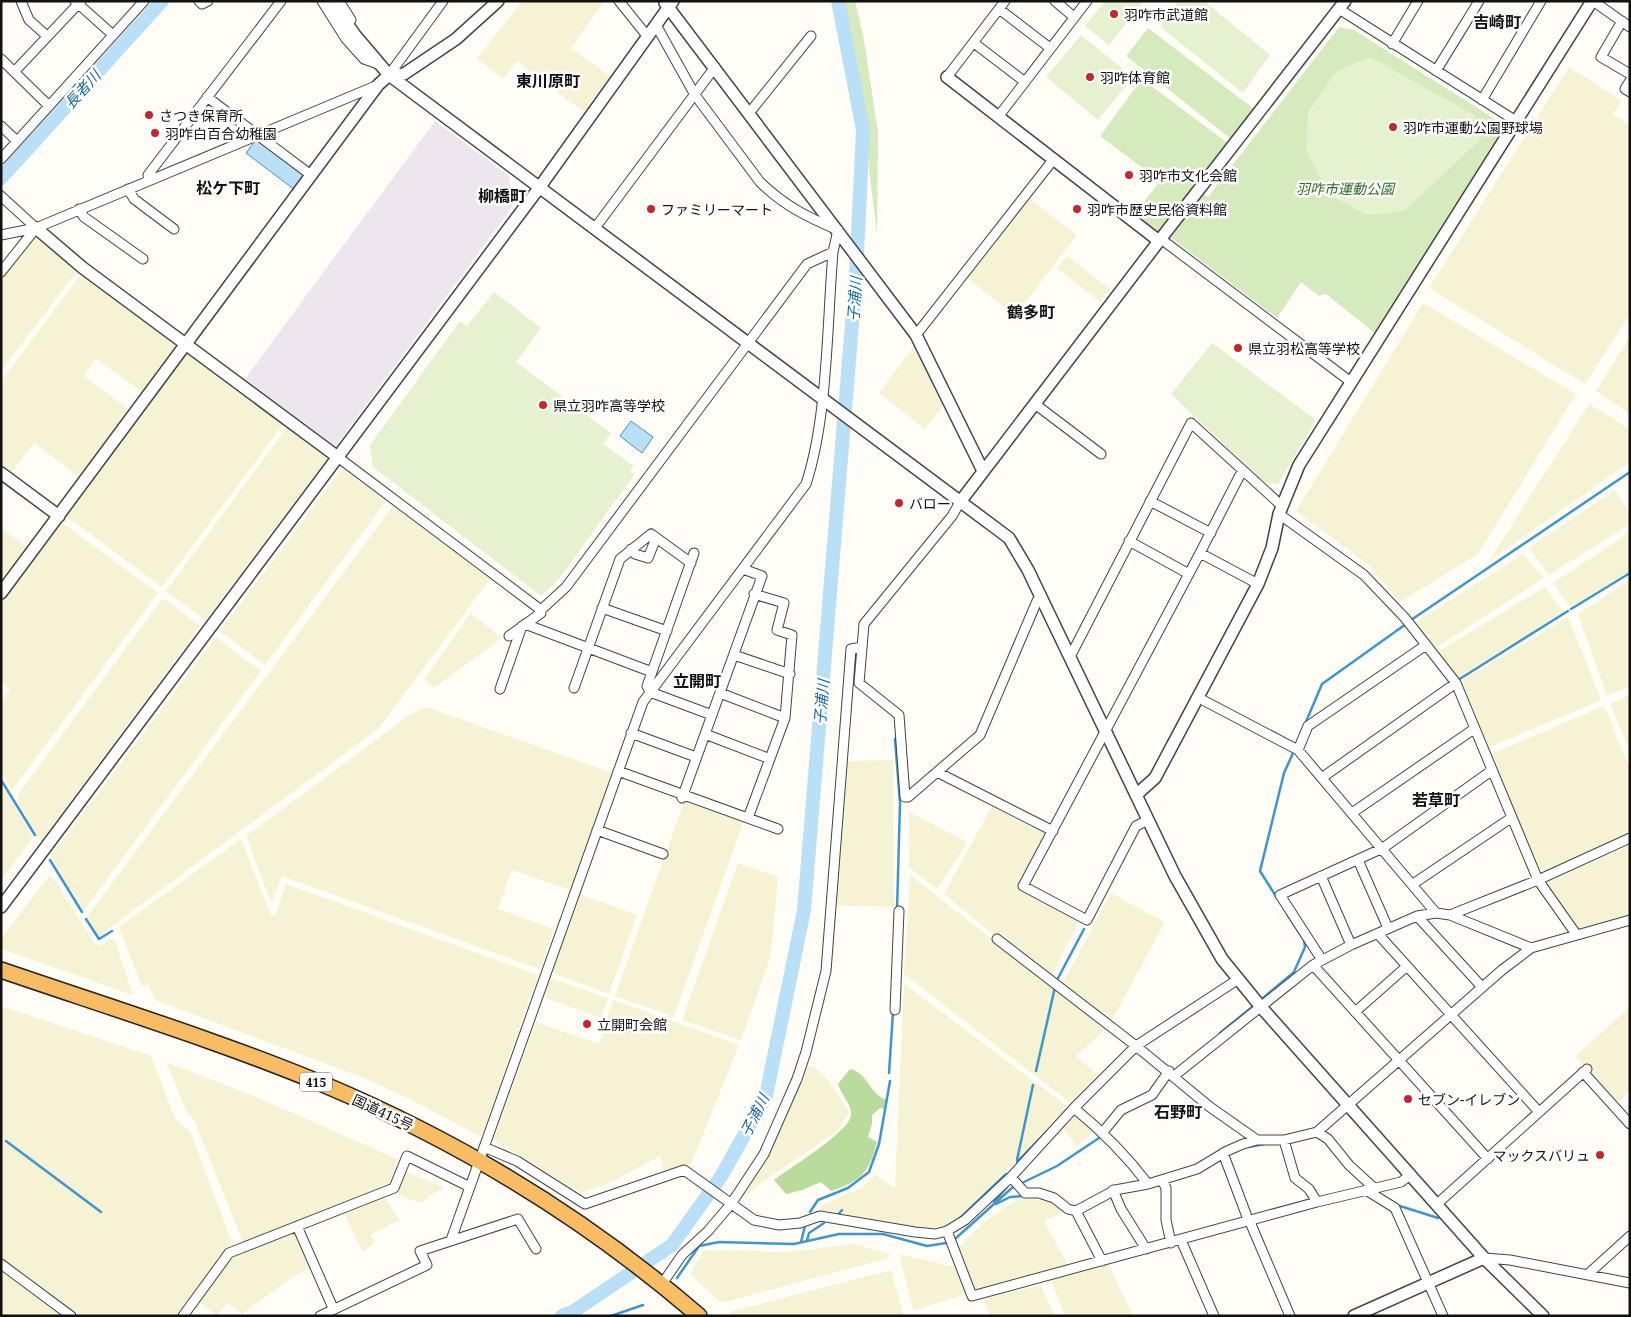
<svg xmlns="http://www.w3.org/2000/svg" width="1631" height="1317" font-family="'Noto Serif','Noto Sans JP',serif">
	<rect width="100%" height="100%" fill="#fffdf5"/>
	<path fill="#eee6ef" d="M435,121L509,176L513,206L335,447L244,380Z"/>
	<path fill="#f6f3d4" d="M522,1H604L571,48L610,76L584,112L517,61L503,79L477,59Z
		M1569,67L1622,101L1613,114L1630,125V314L1585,384L1429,288Z
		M1030,199L1077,235L1015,316L967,278Z
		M32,235L78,270L1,371V273Z
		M1067,256L1110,289L1100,302L1057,268Z
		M82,273L173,341L175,349L144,393L96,359L84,376L131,411L81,478L34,443L10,474L1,467V381Z
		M1423,303L1576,394L1478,554L1400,602L1370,566L1296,511Z
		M1630,337V414L1596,391Z
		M914,346L943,406L925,429L879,393Z
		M187,353L284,423L162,587L66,516Z
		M1589,404L1630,429V462L1489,561Z
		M288,426L329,456L205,620L166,591Z
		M342,469L386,501L265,665L220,631Z
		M1615,490L1630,513V524L1549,575L1529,548Z
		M393,506L490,579L379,728L99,936L87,917Z
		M61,522L158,593L12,790L1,772V702L10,689L1,682V603Z
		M1,528L29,548L4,582L1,580Z
		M1630,532V571L1570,607L1553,583Z
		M1523,554L1544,578L1434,649L1414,623Z
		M1630,580V686L1607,696L1578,614Z
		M1545,587L1563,612L1457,677L1438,652Z
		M163,598L200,626L41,841L17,799L19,793Z
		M471,613L502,638L434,688L424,679Z
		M1568,617L1601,700L1487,748L1460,682Z
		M216,637L261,671L84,910L51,856Z
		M1630,695V751L1610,704Z
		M1604,706L1630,769V834L1545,871L1538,868L1489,755Z
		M426,707L610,772L612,775L571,890L512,870L498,909L554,929L540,969L282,876L273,900H270L246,836L411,714Z
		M893,760L894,907L835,905L848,761Z
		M1,784L33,838L1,880Z
		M685,799L744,820L674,1017L615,996Z
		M992,806L1046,835L1017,888L1079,922L1049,981L944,894Z
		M909,812L967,842L937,890L909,867Z
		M241,839L271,916L276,914L286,884L538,975L481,1137L404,1096L359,1076L155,1000L149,984L142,987L119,927Z
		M1630,845V916L1578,930L1546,883Z
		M738,863L778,877L772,942L769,961L741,1040L682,1020Z
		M910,875L1106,1029L1076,1056L1099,1076L1072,1104L904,974Z
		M49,876L54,879L94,943L101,946L110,939L115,941L133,995L1,949V938Z
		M1111,893L1165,922L1110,1024L1062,985Z
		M579,894L637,915L609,994L552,973Z
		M550,978L608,998L601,1018L543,997Z
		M904,984L1068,1107L959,1217L944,1227L923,1228L820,1210L822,1205L861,1188L876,1175L895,1188Z
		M613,1000L739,1045L691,1164L664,1172L660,1156L614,1181L582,1193L493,1140L536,1022L599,1044Z
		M1,1006L151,1056L175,1119L190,1131L232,1242L178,1316H77L1,1259Z
		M1630,1007V1091L1617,1102L1575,1056Z
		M166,1062L259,1098L397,1159L390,1184L243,1243L195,1122L186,1111Z
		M805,1066L816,1068L828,1080L849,1111L841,1126L832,1135L761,1183L744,1198L741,1195Z
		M1077,1115L1096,1129L1077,1146L1063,1129Z
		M406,1172L444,1187L420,1203L397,1194Z
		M384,1196L399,1220L370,1235L375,1243L362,1251L344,1213Z
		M1019,1198L1049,1201L1065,1211L1044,1221L1068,1265L975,1291L958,1248L983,1223Z
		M294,1232L310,1268L293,1277L242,1314L228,1303L217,1316L200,1302L232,1258Z
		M855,1244L890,1254L889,1258L721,1303L690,1274L704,1250L788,1252Z
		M899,1254L955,1267L965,1294L916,1310L913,1308Z
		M1109,1265L1133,1316H1065L1051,1280Z
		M1,1270L63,1316H1Z
		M891,1270L904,1316H733L729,1312Z
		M1040,1285L1055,1316H990L983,1299Z"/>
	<path fill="#d5ebbd" d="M842,1H855L864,40L878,132L877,234L869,169L868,129C863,121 860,104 863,95Z
		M1339,27L1354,30L1506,126L1376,334L1326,294L1319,296L1301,282L1277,318L1171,238L1202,193L1208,197Z
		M1148,28L1254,109L1231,139L1126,56Z
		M1142,79L1229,144L1157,233L1134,215L1160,181L1100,136Z"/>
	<path fill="#b9dc9c" d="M850,1069C867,1072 869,1093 886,1100L884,1109L880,1108L872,1115V1124L868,1137L877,1142C869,1172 862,1181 831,1191L821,1182L802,1190L786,1194L774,1180C790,1168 847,1133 851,1116C853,1106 841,1095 838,1084Z"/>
	<path fill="#e6f2cf" d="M1105,1H1144L1109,45L1085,26Z
		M1178,1H1204L1270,55L1243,93L1160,27Z
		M1081,35L1133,77L1098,120L1046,77Z
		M1370,57L1474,115L1481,139L1404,211L1367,215L1329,195L1307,152L1308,112L1337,71Z
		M494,292L541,328L516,362L611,433L603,444L634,466L630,471L634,475L559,579L541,596L373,467L370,445L460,321L467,326Z
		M1212,343L1316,420L1278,484L1264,483L1171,394Z"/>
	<path fill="#b9e0f7" stroke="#3f96cf" d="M260,138L306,175L295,190L246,153L255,141Z
		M631,421L653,437L642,453L620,436Z"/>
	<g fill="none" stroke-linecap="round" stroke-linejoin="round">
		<path stroke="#3f96cf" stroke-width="2.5" d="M1571,609L1630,573
			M1411,620L1630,472
			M1458,680L1568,611
			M1305,724L1322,684L1406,624
			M895,739L900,803L897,910
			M1,780L35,835
			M50,860L82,912
			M1277,898L1260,871L1284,773L1293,753
			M86,919L99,939L112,931
			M1056,982L1084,929
			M1263,998L1294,972L1305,947L1304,940L1287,914
			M1220,1033L1252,1007
			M1036,1071L1055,987
			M889,1073L893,1012
			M6,1141L101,1212
			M1248,1147L1265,1144
			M1017,1160L1033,1085
			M1017,1162L1046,1132
			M1024,1182L1057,1166L1102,1136
			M994,1202L1007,1187
			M996,1204L1010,1197L1024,1196
			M1400,1206L1438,1218
			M810,1212L818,1200L848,1188L869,1172L879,1144L890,1081
			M837,1216L842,1210
			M959,1219L1006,1174
			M956,1238L1013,1187
			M807,1240L809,1233L824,1223
			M801,1242L805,1226
			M677,1278L699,1246L719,1242L794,1244L839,1234H883L927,1246L946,1243
			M611,1316L643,1305"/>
		<path stroke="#b9e0f7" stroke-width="14" d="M1,178L162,1
			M562,1316L574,1311L672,1245L722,1175L766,1096L804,910L856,275L863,130L838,1"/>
		<g stroke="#444" stroke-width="11">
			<path id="minor" d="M21,1L29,20L47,36
				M75,1L113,35
				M199,1L202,4L208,1
				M322,1L346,39L364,59L378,64
				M339,1L351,20
				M619,1L648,37
				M1055,1L1074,17
				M1593,1L1630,27
				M999,9L1050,48
				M1339,9L1516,121
				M1622,21L1601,57L1630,74
				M974,43L1025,82
				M1392,44L1418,1
				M1,59L49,106
				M15,71L81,1
				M1436,71L1479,1
				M389,75L443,1
				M947,77L1005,1
				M1630,81L1625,89L1630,92
				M207,97L311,175
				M1482,100L1541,1
				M750,112L811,36
				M998,117L1087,1
				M1,126L17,141
				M1,159L144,1
				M149,180L148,175L281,1
				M128,189L134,199L174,229
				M1,196L36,228
				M79,209L84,217L143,259
				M595,228L715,67
				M1,235L36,228L378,85
				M1161,239L1351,382
				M1,272L36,228
				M916,335L1053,160
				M1035,404L1101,454
				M339,458L541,610L566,587L807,264L833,252
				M1150,501L1211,533
				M960,502L952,516L864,624L859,683L899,715L905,797H908L980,735L1037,601L1041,596
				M1279,514L1364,575L1405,618L1456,683L1538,880L1576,934
				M1129,541L1189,574
				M631,549L635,554L648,558L656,538
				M694,553L647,686L650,692L712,715
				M1200,553L1258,584
				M602,608L667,631
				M525,624L652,672
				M509,636L541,613V610
				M734,655L790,674
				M1070,657L1191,423L1282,506
				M574,688L620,559L651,534L691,563
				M500,689L522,626
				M720,693L785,718
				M1197,697L1298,750L1436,913L1450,915L1531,948
				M631,733L696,757
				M705,734L770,759
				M1298,750L1308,726L1426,645
				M618,771L778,829
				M937,772L1053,831
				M1323,777L1456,683
				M682,798L762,576L743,569
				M1352,813L1474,729
				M748,818L785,718L792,635L777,630L784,603L754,594
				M1148,820L1136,826L1087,920L1023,886L1200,553L1242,471
				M597,830L663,854
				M1358,860L1388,928
				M1321,876L1351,945
				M1413,884L1511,818
				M1450,915L1538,880L1630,838
				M1417,916L1482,987
				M1378,934L1539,1112
				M997,939L1136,1046L1210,1107L1257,1140
				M1322,960L1280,895L1383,848L1491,771
				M1313,965L1488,1159
				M895,1010L899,911
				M1355,1012L1406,967
				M1583,1072L1630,1124
				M1174,1076L1313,965L1351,945L1417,916L1436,913
				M1074,1108C1102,1131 1126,1155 1148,1184
				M1103,1132L1121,1110L1152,1095L1169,1071
				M1317,1132L1328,1139L1349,1165L1374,1188
				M1284,1140L1295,1178L1309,1189L1317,1202
				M484,1147L517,1161L585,1204L684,1170L754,1220L779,1225L800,1223L820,1216L915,1232L935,1234L947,1231L965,1220L1011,1177L1074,1108L1136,1046L1237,980
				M1223,1153L1249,1222
				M1011,1177L1025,1193H1039L1054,1198L1068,1209L1076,1211L1115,1190L1148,1184L1197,1169L1227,1151L1243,1144L1257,1140H1284L1317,1132L1502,970L1531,948L1630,920
				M1162,1180L1166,1188V1220L1171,1243
				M1113,1190L1121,1209L1146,1249
				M1366,1190L1395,1208L1443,1316
				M1437,1204L1587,1069
				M1076,1211L1102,1261
				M1250,1222L1290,1316
				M297,1226L333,1308
				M947,1231L972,1296L1317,1202L1401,1182L1410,1175
				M451,1240L643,702L806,484C828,417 827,323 833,252L838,230C809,218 783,205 760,182L695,95L656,25
				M1181,1240L1214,1316
				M1484,1258L1510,1260L1630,1283
				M1,1264L71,1316
				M1587,1275L1630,1236
				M662,1284L682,1255L708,1231L731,1204L764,1154L797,1079L806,1052L826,971L851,649L862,647
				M183,1316L229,1253L394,1188L407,1156L470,1187
				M320,1316L427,1265L420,1251L518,1219L536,1249"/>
		</g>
		<g stroke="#444" stroke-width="14">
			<path id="tertiary" d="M331,1L355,35L389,75L1009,538L1028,570L1175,876L1222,959L1261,1007L1484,1258L1543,1316
				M665,3L916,335L983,471
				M947,77L1159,241L1345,1
				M36,228L83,268L339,458
				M1,473L59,516
				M960,502L1159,241
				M1,593L378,85L389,75L404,74L456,39L498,1
				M1136,795L1155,778L1258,584L1272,548L1279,514L1299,465L1592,1
				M1,907L539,188L673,1
				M1354,1316L1484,1258"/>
		</g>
		<g stroke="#222" stroke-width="18">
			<path id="trunk" d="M1,970C109,1007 219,1041 325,1085C460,1142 588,1220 699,1316"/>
		</g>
		<use href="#minor" stroke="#fff" stroke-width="9"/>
		<use href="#tertiary" stroke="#fff" stroke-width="11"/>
		<use href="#trunk" stroke="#f7bc64" stroke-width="15"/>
	</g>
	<g fill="#c4262e" stroke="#fff" stroke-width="2">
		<circle cx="1114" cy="14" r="5"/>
		<circle cx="1090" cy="77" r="5"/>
		<circle cx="149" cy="115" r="5"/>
		<circle cx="1393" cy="127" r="5"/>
		<circle cx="155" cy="133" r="5"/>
		<circle cx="1129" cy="175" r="5"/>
		<circle cx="651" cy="209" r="5"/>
		<circle cx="1077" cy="209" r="5"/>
		<circle cx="1238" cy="348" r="5"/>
		<circle cx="543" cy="405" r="5"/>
		<circle cx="899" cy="503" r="5"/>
		<circle cx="587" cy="1024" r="5"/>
		<circle cx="1408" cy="1099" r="5"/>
		<circle cx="1600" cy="1155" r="5"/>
	</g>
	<g text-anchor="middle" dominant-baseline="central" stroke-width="5" stroke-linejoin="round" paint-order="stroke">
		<rect fill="#fff" stroke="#585858" stroke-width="1" x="300" y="1072.5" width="32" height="19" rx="4"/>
		<g font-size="12" font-weight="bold" fill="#111">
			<text x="316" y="1082">415</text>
		</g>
		<g font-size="14" fill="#111" stroke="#fff" text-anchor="start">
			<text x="1124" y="14">羽咋市武道館</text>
			<text x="1100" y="77">羽咋体育館</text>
			<text x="159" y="115">さつき保育所</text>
			<text x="1403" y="127">羽咋市運動公園野球場</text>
			<text x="165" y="133">羽咋白百合幼稚園</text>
			<text x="1139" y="175">羽咋市文化会館</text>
			<text x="661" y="209">ファミリーマート</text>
			<text x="1087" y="209">羽咋市歴史民俗資料館</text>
			<text x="1248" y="348">県立羽松高等学校</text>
			<text x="553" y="405">県立羽咋高等学校</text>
			<text x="909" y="503">バロー</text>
			<text x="597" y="1024">立開町会館</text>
			<text x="1418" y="1099">セブン-イレブン</text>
			<text x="1590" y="1155" text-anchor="end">マックスバリュ</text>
		</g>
		<g font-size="14" font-style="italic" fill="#2f6b1f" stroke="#fff">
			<text x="1345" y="188">羽咋市運動公園</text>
		</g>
		<g font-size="14" fill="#111" stroke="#fff">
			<text transform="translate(383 1112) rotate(25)">国道415号</text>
		</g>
		<g font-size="15" font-style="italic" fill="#1768a6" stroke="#fff">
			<text transform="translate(82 89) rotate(-48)">長者川</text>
			<text transform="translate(854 299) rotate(-86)">子浦川</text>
			<text transform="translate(821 702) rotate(-85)">子浦川</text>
			<text transform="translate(754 1115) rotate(-63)">子浦川</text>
		</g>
		<g font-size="16" font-weight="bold" fill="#111" stroke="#fff">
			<text x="1497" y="22">吉崎町</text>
			<text x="548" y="81">東川原町</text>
			<text x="228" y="188">松ケ下町</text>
			<text x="502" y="196">柳橋町</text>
			<text x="1031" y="312">鶴多町</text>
			<text x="697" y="681">立開町</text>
			<text x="1436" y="800">若草町</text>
			<text x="1178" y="1112">石野町</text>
		</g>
	</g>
	<rect width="1631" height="1317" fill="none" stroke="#111111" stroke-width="5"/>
</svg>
